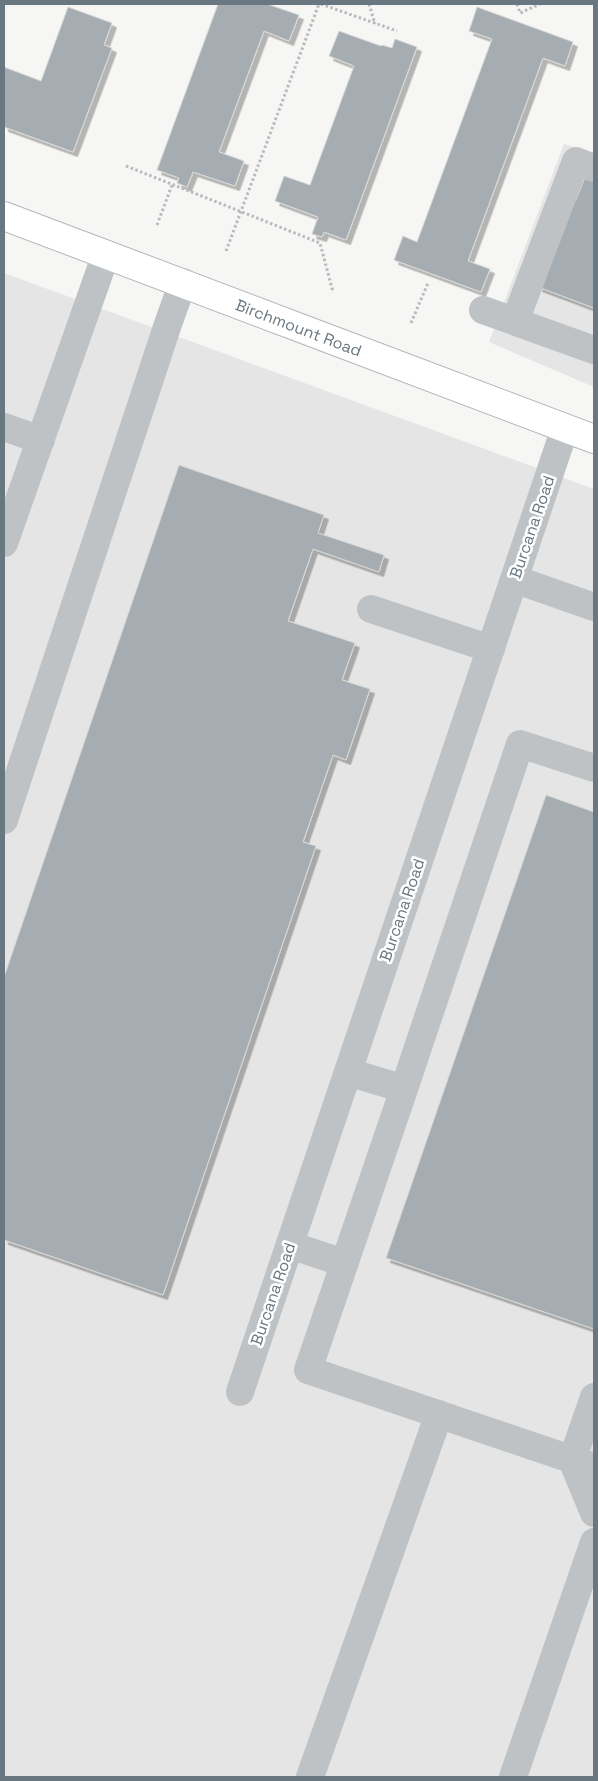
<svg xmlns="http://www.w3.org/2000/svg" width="598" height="1781" font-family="'Space Grotesk',sans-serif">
	<defs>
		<filter id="shadow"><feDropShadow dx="4.5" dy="4.5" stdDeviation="0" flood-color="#0004"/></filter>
	</defs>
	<rect width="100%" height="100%" fill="#f6f6f4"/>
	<path fill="#e4e5e4" d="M564,144L594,154V387L489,342Z
		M4,273L594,489V1777H4Z"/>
	<path fill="#a6adb2" stroke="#d8d8d6" filter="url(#shadow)" d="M218,4H267L299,15L289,41L264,31L219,152L244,161L235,186L193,172L187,187L177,183L179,178L157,170Z
		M68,7L112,23L104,45L112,48L73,152L4,127V67L41,81Z
		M477,7L573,42L565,66L543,58L468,261L490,269L481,292L394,260L403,236L417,242L492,39L469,31Z
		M339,31L381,46L382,45L392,48L395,39L417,47L346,240L324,232L322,237L312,234L318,217L275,201L284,176L310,185L354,66L329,56Z
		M586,175L594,179V308L538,287L569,197L576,200Z
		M179,465L324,515L318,533L384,555L379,572L313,549L288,621L355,643L342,680L370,689L346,760L333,755L303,842L316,846L163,1295L4,1240V977Z
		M546,795L594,812V1329L386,1258Z"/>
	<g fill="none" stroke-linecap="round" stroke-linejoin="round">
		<g stroke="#b2b6b9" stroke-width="30">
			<g id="major">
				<path id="s1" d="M4,216C201,289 397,366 594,439"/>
			</g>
		</g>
		<path stroke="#b8bbbd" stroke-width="3" stroke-dasharray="2.5 2.5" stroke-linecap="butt" d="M321,4L397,31
			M369,4L375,24
			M517,4L520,13L540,4
			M126,166L320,243L333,292
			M157,225L172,185
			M226,251L319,4
			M411,323L428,283"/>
		<path stroke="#bec2c5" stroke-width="28" d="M483,310L594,350
			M515,321L576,161L594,168
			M4,427L41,440
			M4,543L106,254
			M514,579L594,607
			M371,609L491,649
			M4,820L168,324L183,282
			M348,1072L404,1089L308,1370L594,1467
			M404,1089L520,744L594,768
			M290,1245L344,1263
			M240,1392L565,428
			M594,1397L572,1460L594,1513
			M310,1777L439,1414
			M513,1777L594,1542"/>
		<use href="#major" stroke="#fff" stroke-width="28"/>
	</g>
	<g text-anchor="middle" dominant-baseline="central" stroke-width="5" stroke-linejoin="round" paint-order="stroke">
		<g font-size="16" fill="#697781" stroke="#fff">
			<text stroke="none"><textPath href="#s1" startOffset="315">Birchmount Road</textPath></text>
			<text transform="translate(532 527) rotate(-71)">Burcana Road</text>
			<text transform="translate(402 910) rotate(-71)">Burcana Road</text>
			<text transform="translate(273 1294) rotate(-71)">Burcana Road</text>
		</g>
	</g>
	<rect width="598" height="1781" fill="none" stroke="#697781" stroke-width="10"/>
</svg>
